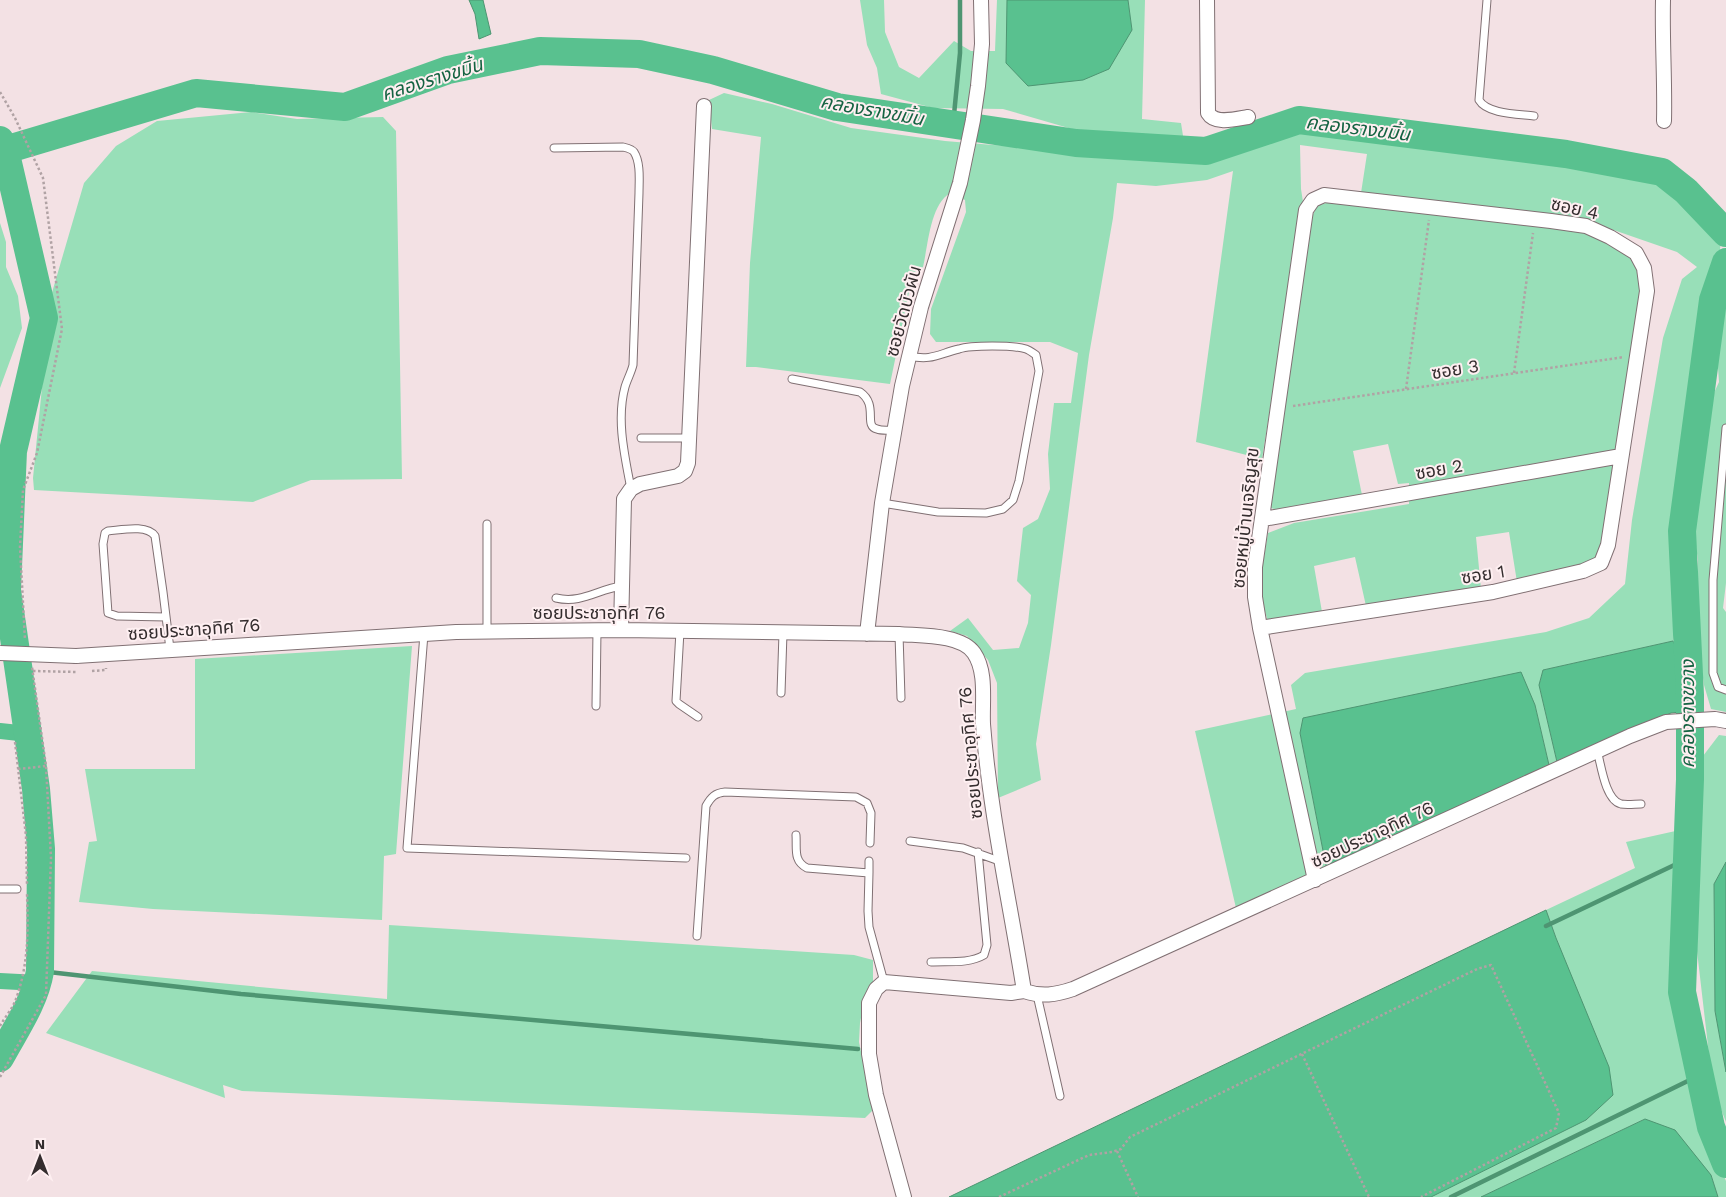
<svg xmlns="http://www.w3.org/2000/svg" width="1726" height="1197" font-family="'Work Sans','Noto Sans Thai',sans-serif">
	<rect width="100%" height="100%" fill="#f3e1e4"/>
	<path fill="#98dfb8" d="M860,0H884L885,32L899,67L919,78L954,41L971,51H995L997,0H1007L1008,15L1132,30L1128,0H1145L1142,119L1181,123L1184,142L1072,129L1003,109L933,108L881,94L877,68L867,45Z
		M724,93L772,104L851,128L945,141L993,145L1123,151L1140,157L1182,158L1223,156L1299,127L1351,130L1551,157L1658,179L1704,216L1721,240L1718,269L1680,491L1679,602L1673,641L1543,670L1539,685L1557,762L1549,765L1535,705L1300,733L1326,866L1236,908L1195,731L1296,709L1291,685L1305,673L1546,632L1589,618L1625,584L1632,520L1663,338L1682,279L1697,267L1677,252L1602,226L1361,193L1367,154L1300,145L1301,189L1303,202L1262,459L1196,442L1233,171L1207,180L1156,186L1117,183L1113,218L1089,355L1051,645L1036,744L1041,780L998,798L997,683L988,660L967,636L950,631L968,618L993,650L1019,648L1028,623L1031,595L1017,581L1023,528L1038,519L1050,489L1048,454L1054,403H1071L1078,353L1050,342H936L930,334L931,309L966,212L965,200L950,193C930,205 928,246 923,267L913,273L890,384L756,367H746L750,263L761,137L712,129L709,100Z
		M251,112L297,119L383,117L396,131L402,479L311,480L253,502L34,490L33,478L51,296L84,183L116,146L157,121Z
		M1329,202L1582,230L1631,254L1641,271L1642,296L1602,550L1596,560L1517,582L1509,532L1476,537L1481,589L1366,606L1355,557L1314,566L1322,612L1268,622L1261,597L1263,563L1268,533L1294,523L1409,504V483L1398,484L1388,444L1353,451L1362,495L1281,511L1271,508L1269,502L1311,219L1317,206Z
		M0,223L6,242V267L18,296L22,328L0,388Z
		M1726,293V583L1723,608L1726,612V712L1711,709L1704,685L1696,627L1698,560L1692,519L1701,481L1709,430L1708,406L1719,382L1715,325L1720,304Z
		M412,646L396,854L384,856L382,920L153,909L79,902L89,842L97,841L85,769H195V659Z
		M1719,735L1726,736V862L1714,884L1715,1011L1726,1072V1122L1713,1089L1697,951L1703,756Z
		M1680,830L1672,963L1686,1048L1701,1120L1726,1181V1197H1718L1711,1175L1645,1119L1481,1197H1430L1563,958L1546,910L1635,868L1626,842Z
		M389,925L854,955L873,960V982L865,997L860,1023L859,1042L873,1110L865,1118L242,1091L223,1085L225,1098L46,1033L92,971L387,999Z"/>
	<path fill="#59c18f" stroke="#4e9572" d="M469,0H483L491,34L479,39L475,14Z
		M1007,0H1128L1132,30L1109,69L1083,80L1028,86L1006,63Z
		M1673,641L1685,666L1684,695L1681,712L1671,713L1557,762L1539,685L1543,670Z
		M1521,672L1535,705L1549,765L1326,866L1300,733L1303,718Z
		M1726,862V1072L1715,1011L1714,884Z
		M1546,910L1556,938L1609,1067L1613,1095L1586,1120L1431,1197H949Z
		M1645,1119L1675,1130L1711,1175L1718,1197H1481Z"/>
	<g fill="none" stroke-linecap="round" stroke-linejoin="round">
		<path stroke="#4e9572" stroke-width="4.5" d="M953,125L960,53V0
			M0,449L13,451
			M1546,926L1687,859
			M40,971L241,994L858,1049
			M1451,1197L1700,1075"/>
		<path stroke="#59c18f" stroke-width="16" d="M0,731L28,734
			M0,981L38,983"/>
		<path stroke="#59c18f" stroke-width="28" d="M0,140L5,150L44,318L13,451L7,590L36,789L41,849L40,971C35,1002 15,1030 0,1058
			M5,150L196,93L345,107L448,70L540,51L639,54L713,70L837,107L1076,143L1206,151L1299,120L1566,154L1662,172L1686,191L1726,233
			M1726,262L1713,300L1682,531L1690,695V779L1682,992L1711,1127L1726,1164"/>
		<g stroke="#807073" stroke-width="9">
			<path id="service" d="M1487,0L1479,100C1487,114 1518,114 1534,116
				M554,148L623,147C627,148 632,149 634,152C641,163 639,181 639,193L633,365C631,373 627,380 625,387C616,420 625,457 631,489
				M792,379L860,392C879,405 863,426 877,429C882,431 888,430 894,430
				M1726,428L1713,580V673L1718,687L1726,690
				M641,438H689
				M882,503L938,512L986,513L1003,509L1013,500L1019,481L1039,371L1036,355C1033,353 1029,350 1026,349C1013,345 971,345 959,349C938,354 932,361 909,356
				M487,524V631
				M556,598C582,604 598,589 622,586
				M166,617L117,616L108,613L103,544L105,533L108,531C121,530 147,524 155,536L163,592L170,649
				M680,631L676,701L679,704L698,717
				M424,634L407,848L686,858
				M899,634L901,698
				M781,693L783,633
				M596,706L597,630
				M1597,750C1601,764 1605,800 1621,804C1627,805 1635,804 1641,804
				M796,835C797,849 793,861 807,868L869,873L868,911L869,927L884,982
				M910,841L963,848L1002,862
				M869,861V873
				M0,889H17
				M697,936L706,806C711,797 715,793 725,792L856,797L867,803L871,813L870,843
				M931,962C948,961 969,964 984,955L987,945L978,852
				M1037,995L1060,1096"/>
		</g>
		<g stroke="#807073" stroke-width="16">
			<path id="minor" d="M1207,0L1208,113C1215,125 1236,119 1248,117
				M1663,0C1662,40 1665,81 1664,121
				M1263,519L1621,456
				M1260,628L1493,592L1583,571L1601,563L1608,545L1647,291L1644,268L1636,253L1610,237L1586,226L1551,221L1324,195L1313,200L1306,210L1255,567V597L1260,628L1315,880
				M621,630L624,499L631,489L640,484L678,476L685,471L688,463L704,106
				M867,634L882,503L902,386L921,307L960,183L973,120L978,86L982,44L981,0
				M76,656L456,632L621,630L899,634C920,636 961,634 974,653C987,672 982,701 983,724C990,814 1010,902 1024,991C1042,997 1055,995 1073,989L1630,736L1666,722L1715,719L1726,721
				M904,1197L876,1095L869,1054V1003L876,989L884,982L1011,993L1024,991"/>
		</g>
		<path stroke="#b0a2a4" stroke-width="2.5" stroke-dasharray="2.5 2.5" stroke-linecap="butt" d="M0,92L15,118L43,178L62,329L37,453L23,490L20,547L25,640
			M1514,373L1533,233
			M1406,389L1429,220
			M1293,406L1624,357
			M33,671L76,672
			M92,671L106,670V668
			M15,742L26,836L27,885
			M18,769L46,766
			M0,1026C5,1017 13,1008 16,999C29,963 28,930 27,893
			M1302,1054L1369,1197
			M0,1077L46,995L51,858L46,766L32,667
			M1117,1151L1138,1197
			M999,1197L1089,1155L1112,1152L1121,1149L1130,1137L1477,969L1491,965L1559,1113L1556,1128L1421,1197"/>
		<use href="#service" stroke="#fff" stroke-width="7"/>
		<use href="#minor" stroke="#fff" stroke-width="14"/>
		<g stroke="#807073" stroke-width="16" stroke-linecap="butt">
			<path id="minor-bridge" d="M0,653L76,656"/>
		</g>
		<use href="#minor-bridge" stroke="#fff" stroke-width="14"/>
	</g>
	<g text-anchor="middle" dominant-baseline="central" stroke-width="4" stroke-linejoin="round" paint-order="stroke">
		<g font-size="18" fill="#342d2e" stroke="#feeff1">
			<text transform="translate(1575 208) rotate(13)">ซอย 4</text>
			<text transform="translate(903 311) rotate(-75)">ซอยวัดบัวผัน</text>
			<text transform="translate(1455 369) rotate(-9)">ซอย 3</text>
			<text transform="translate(1439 469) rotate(-10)">ซอย 2</text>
			<text transform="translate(1245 518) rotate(-84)">ซอยหมู่บ้านเจริญสุข</text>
			<text transform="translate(1483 574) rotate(-9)">ซอย 1</text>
			<text x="599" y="612">ซอยประชาอุทิศ 76</text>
			<text transform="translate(194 629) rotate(-4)">ซอยประชาอุทิศ 76</text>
			<text transform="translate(970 753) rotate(-95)">ซอยประชาอุทิศ 76</text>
			<text transform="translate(1372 834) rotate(-25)">ซอยประชาอุทิศ 76</text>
		</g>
		<g font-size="19" font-style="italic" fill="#156342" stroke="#feeff1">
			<text transform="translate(432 79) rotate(-17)">คลองรางขมิ้น</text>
			<text transform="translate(872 110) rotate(10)">คลองรางขมิ้น</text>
			<text transform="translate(1358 128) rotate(7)">คลองรางขมิ้น</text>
			<text transform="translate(1687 714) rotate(-90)">คลองรางขวาง</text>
		</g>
	</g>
	<g transform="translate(40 1157)" stroke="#feeff1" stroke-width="4" paint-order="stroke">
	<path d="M0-4L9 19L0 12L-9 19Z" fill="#342d2e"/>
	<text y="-8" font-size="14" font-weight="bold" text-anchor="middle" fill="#342d2e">N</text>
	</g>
</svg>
